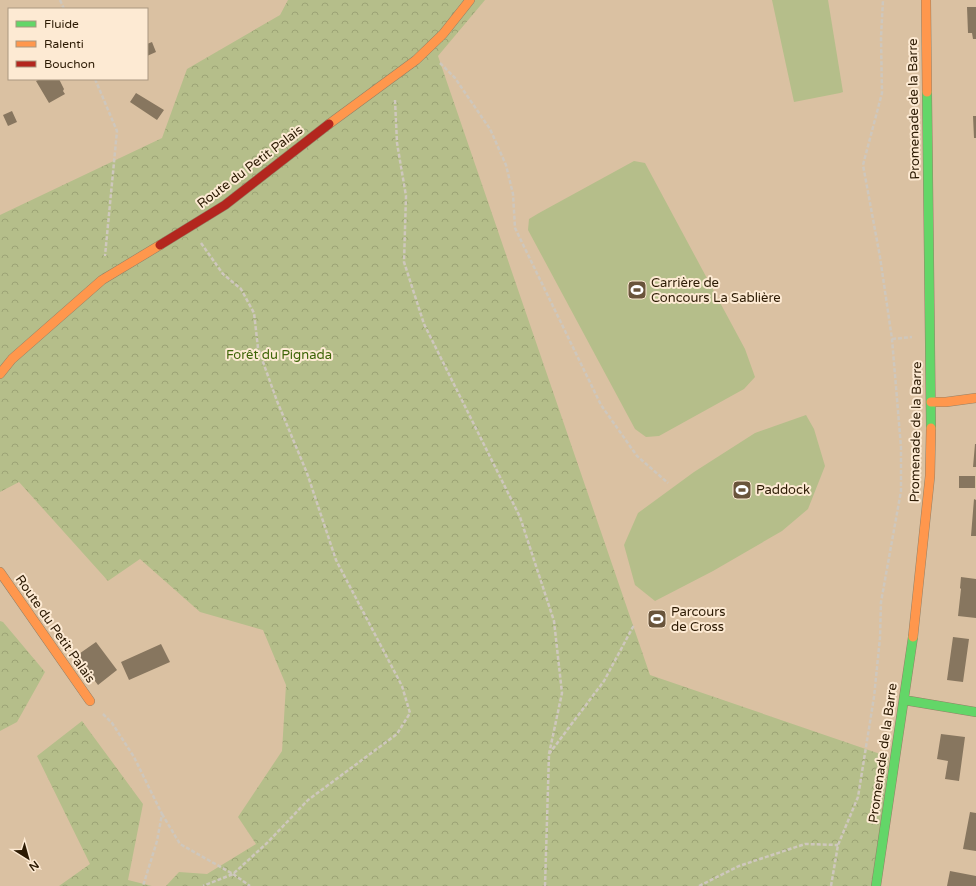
<svg xmlns="http://www.w3.org/2000/svg" width="976" height="886" font-family="'Varela Round',sans-serif">
	<defs>
		<pattern id="forest-crowns" width="20" height="18" patternUnits="userSpaceOnUse"><rect width="20" height="18" fill="#b5be8a"/><path d="M2 6a3 3 0 1 1 6 0M12 15a3 3 0 1 1 6 0" fill="none" stroke="#9ca375"/></pattern>
	</defs>
	<rect width="100%" height="100%" fill="#dac1a2"/>
	<path fill="#b5be8a" d="M772,0H828L843,92L840,93L794,102Z
		M634,161L645,163L745,349L755,377L744,389L659,436L646,437L635,429L528,230L529,219L539,213Z
		M806,415L814,429L825,466L808,509L782,531L713,571L655,601L635,585L624,545L638,513L694,472L755,433Z"/>
	<path fill="url(#forest-crowns)" d="M288,0H485L438,56L650,675L889,757L875,886H166L179,872L207,874L256,844L238,817L282,751L286,685L263,630L200,612L140,559L108,581L19,482L0,492V215L162,138L187,69L280,15Z
		M0,621L3,622L45,672L17,722L0,731Z
		M82,721L143,804L128,880L152,886H59L90,864L37,756Z"/>
	<path fill="#87765f" d="M967,7H976V39H973L972,33H968Z
		M152,42L156,52L147,56V44Z
		M40,79H59L64,89L63,91L65,94L49,103L36,81Z
		M136,93L164,110L157,120L130,102Z
		M12,111L17,122L8,126L3,115Z
		M973,116H976V138H974Z
		M975,444H976V467H973Z
		M959,476H975V488H959Z
		M974,499L976,500V536H971Z
		M961,577L976,579V618L958,616L961,589L960,588Z
		M953,637L969,639L963,682L947,680Z
		M96,642L117,670L98,685L76,656Z
		M161,644L170,662L129,680L121,662Z
		M941,734L965,737L959,781L945,779L948,761L937,759Z
		M970,812L976,813V851L963,849Z
		M950,871L976,876V886H947Z"/>
	<g fill="none" stroke-linecap="round" stroke-linejoin="round">
		<g stroke="#948167" stroke-width="10">
			<path id="fast" d="M927,92L931,428
				M904,700L976,712
				M876,886L913,637"/>
		</g>
		<g stroke="#948167" stroke-width="10">
			<path id="slow" d="M926,0L927,92
				M329,124L416,60L443,34L470,0
				M0,374L12,359L102,280L160,245
				M931,402H946L976,398
				M0,572L90,701
				M913,637L930,476L931,428"/>
		</g>
		<g stroke="#948167" stroke-width="10">
			<path id="jam" d="M160,245L225,205L329,124"/>
		</g>
		<path stroke="#cec7bd" stroke-width="2.5" stroke-dasharray="4 2" stroke-linecap="butt" d="M60,0L64,9
			M440,63L455,78L490,129L506,165L513,194L515,228L601,405L637,456L668,483
			M95,79L117,131L105,256
			M395,100L397,143L406,196L404,262L424,324L520,517L554,621L562,693L549,754
			M201,243L223,274L241,289L254,313L258,348L277,401L307,473L336,560L402,686L410,713L397,734L308,800L267,843L233,874L203,886
			M892,339L912,337
			M103,714L112,723L134,757L162,814L157,841L143,886
			M162,814L180,844L233,874L250,886
			M545,886L549,754L604,681L634,625
			M699,886L739,866L805,844L838,845
			M831,886L838,845L858,797L874,697L880,638L881,602L901,491V447L892,339L880,257L863,165L882,93L881,37L883,0"/>
		<use href="#fast" stroke="#63d668" stroke-width="9"/>
		<use href="#slow" stroke="#ff974d" stroke-width="9"/>
		<use href="#jam" stroke="#b3261e" stroke-width="9"/>
	</g>
	<defs>
		<g id="stadium-square" transform="scale(1)"><rect x="-9" y="-9" width="18" height="18" rx="4" fill="#69543b" stroke="#fdead3"/><path d="M0-5a6.5 5 0 1 0 0 10a6.5 5 0 1 0 0-10ZM-3.5-1.8h7v3.6h-7Z" fill="#fff"/></g>
	</defs>
	<g fill-rule="evenodd">
		<use href="#stadium-square" x="637" y="290"/>
		<use href="#stadium-square" x="742" y="490"/>
		<use href="#stadium-square" x="657" y="619"/>
	</g>
	<g text-anchor="middle" dominant-baseline="central" stroke-width="4" stroke-linejoin="round" paint-order="stroke">
		<g font-size="13" fill="#2c1a03" stroke="#fdead3">
			<text transform="translate(914 109) rotate(-91)">Promenade de la Barre</text>
			<text transform="translate(250 167) rotate(-37)">Route du Petit Palais</text>
			<text transform="translate(916 432) rotate(-89)">Promenade de la Barre</text>
			<text transform="translate(55 629) rotate(55)">Route du Petit Palais</text>
			<text transform="translate(883 753) rotate(-82)">Promenade de la Barre</text>
		</g>
		<g font-size="13" fill="#2c1a03" stroke="#fdead3" text-anchor="start">
			<text x="651" y="283">Carrière de<tspan x="651" dy="15">Concours La Sablière</tspan></text>
			<text x="756" y="490">Paddock</text>
			<text x="671" y="612">Parcours<tspan x="671" dy="15">de Cross</tspan></text>
		</g>
		<g font-size="13" fill="#3e6508" stroke="#fdead3">
			<text x="279" y="355">Forêt du Pignada</text>
		</g>
	</g>
	<rect x="8" y="8" width="140" height="72" fill="#fdead3" stroke="#a99780"/>
	<rect x="16" y="21" width="20" height="6" fill="#63d668" stroke="#a99780"/>
	<text x="44" y="28" font-size="12" fill="#2c1a03">Fluide</text>
	<rect x="16" y="41" width="20" height="6" fill="#ff974d" stroke="#a99780"/>
	<text x="44" y="48" font-size="12" fill="#2c1a03">Ralenti</text>
	<rect x="16" y="61" width="20" height="6" fill="#b3261e" stroke="#a99780"/>
	<text x="44" y="68" font-size="12" fill="#2c1a03">Bouchon</text>
	<g transform="translate(28 858) rotate(143)" stroke="#fdead3" stroke-width="3" paint-order="stroke">
	<path d="M0-3L7 15L0 10L-7 15Z" fill="#2c1a03"/>
	<text y="-6" font-size="11" font-weight="bold" text-anchor="middle" fill="#2c1a03">N</text>
	</g>
</svg>
